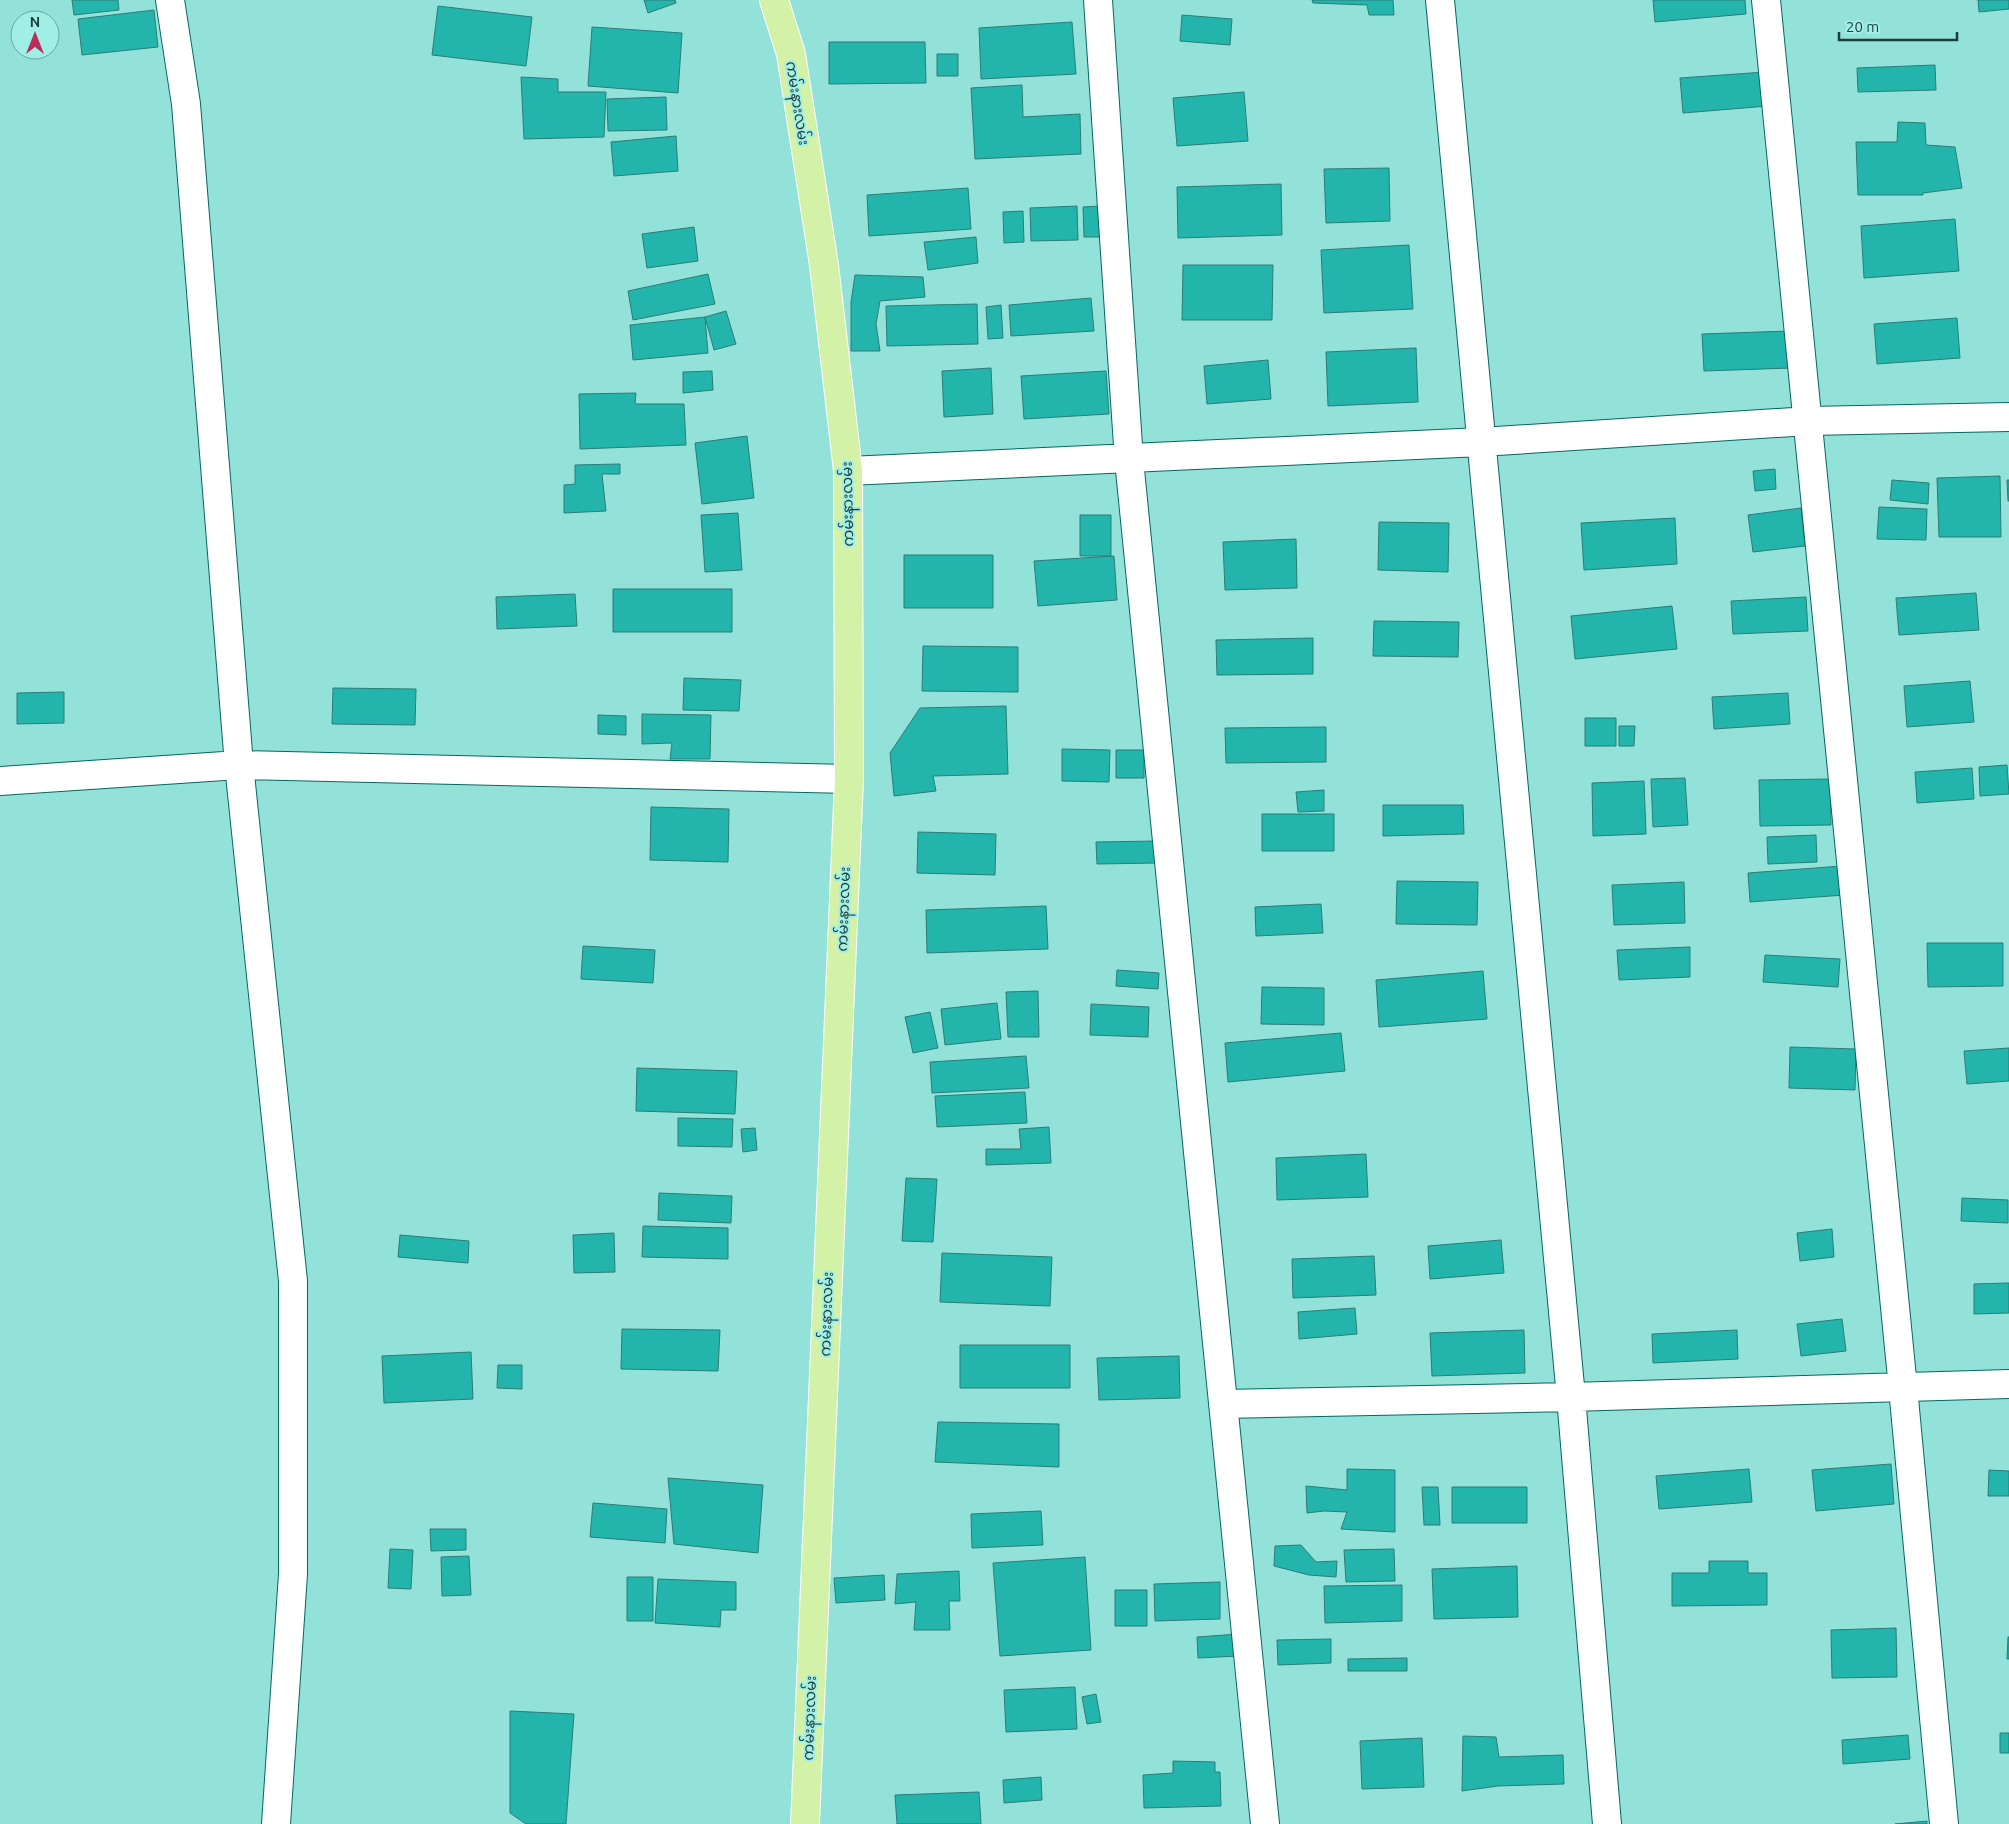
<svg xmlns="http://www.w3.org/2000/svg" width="2009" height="1824" font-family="Ubuntu,'Noto Sans Myanmar',sans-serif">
	<rect width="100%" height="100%" fill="#93e2da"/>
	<path fill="#23b5ab" stroke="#2b7d77" d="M72,0H118L119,10L74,15Z
		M644,0H675L676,3L648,13Z
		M1312,0H1393L1394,15H1369L1367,5L1313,3Z
		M1653,0H1745L1746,14L1655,22Z
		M1978,0H2009V9L1979,12Z
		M438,6L532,17L526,66L432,55Z
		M154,10L158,47L82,55L78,19Z
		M1182,15L1232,19L1230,45L1180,41Z
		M1072,22L1076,74L981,79L979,28Z
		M592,27L682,33L678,93L588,86Z
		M829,42H925L926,83L829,84Z
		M937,54H958V76H937Z
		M1935,65L1936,90L1858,92L1857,68Z
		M1765,72L1768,106L1683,113L1680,78Z
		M521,77L558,79V92H606L604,137L524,139Z
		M1022,85L1023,117L1080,114L1081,154L975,159L971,88Z
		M1244,92L1248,141L1177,146L1173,98Z
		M666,97L667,130L608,131L607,99Z
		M1898,122L1925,123L1926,145L1955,147L1962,188L1923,193V195H1858L1856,142H1897Z
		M676,136L678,171L614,176L611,142Z
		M1389,168L1390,221L1326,223L1324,169Z
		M1281,184L1282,235L1178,238L1177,187Z
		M968,188L971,229L869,236L867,195Z
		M1077,206L1078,240L1031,241L1030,208Z
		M1099,206L1100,237H1084L1083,207Z
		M1023,211L1024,242L1004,243L1003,212Z
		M1955,219L1959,271L1864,278L1861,226Z
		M694,227L698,261L647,268L642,234Z
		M976,237L978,263L928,270L924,242Z
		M1409,245L1413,309L1324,313L1321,250Z
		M1183,265H1273L1272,320H1182Z
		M708,274L715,304L633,320L628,291Z
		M855,275L923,277L925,297L880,301L876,324L880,351H851V302Z
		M1091,298L1094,331L1011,336L1009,305Z
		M977,304L978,344L887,346L886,306Z
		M1001,305L1003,338L988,339L986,307Z
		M726,311L736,344L714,350L705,317Z
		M705,317L708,353L633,360L630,325Z
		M1957,318L1960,358L1877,364L1874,324Z
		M1789,331L1791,368L1704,371L1702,334Z
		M1416,348L1418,402L1328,406L1326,352Z
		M1268,360L1271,399L1207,404L1204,366Z
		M991,368L993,414L944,417L942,371Z
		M712,371L713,390L683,393V372Z
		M1106,371L1109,414L1024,419L1021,376Z
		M636,393L635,404H684L686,445L580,449L579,394Z
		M747,436L754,498L702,504L695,443Z
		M620,464V474H602L606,511L564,513V485L575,484V465Z
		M1775,469L1776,489L1755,491L1753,471Z
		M2000,476L2001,537H1939L1937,478Z
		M1892,480L1929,483L1928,504L1890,500Z
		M2007,480H2009V501H2008Z
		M1879,507L1927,509L1926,540L1877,539Z
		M1801,508L1805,546L1753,552L1748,515Z
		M738,513L742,570L705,572L701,515Z
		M1080,515H1111V556H1080Z
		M1675,518L1677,564L1584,570L1581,523Z
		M1379,522L1449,523L1448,572L1378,570Z
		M1296,539L1297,588L1225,590L1223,542Z
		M904,555H993V608H904Z
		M1114,556L1117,600L1038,606L1034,561Z
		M613,589H732V632H613Z
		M1976,593L1979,630L1899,635L1896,598Z
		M575,594L577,626L497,629L496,597Z
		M1806,597L1808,631L1733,634L1731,601Z
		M1672,606L1677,649L1575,659L1571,616Z
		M1374,621L1459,622L1458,657L1373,656Z
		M1313,638V674L1217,675L1216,640Z
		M923,646L1018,647V692L922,691Z
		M684,678L741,680L739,711L683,710Z
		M1970,681L1974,722L1907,727L1904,686Z
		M333,688L416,689L415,725L332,724Z
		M64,692V723L17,724V693Z
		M1788,693L1790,724L1714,729L1712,697Z
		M1006,706L1008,774L933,776L936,791L894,796L890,753L920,708Z
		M642,714L711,715L710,759H670L672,743L642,744Z
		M598,715L626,716V735L598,734Z
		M1585,718H1616V746H1585Z
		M1619,726H1635L1634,746H1619Z
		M1326,727V762L1226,763L1225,728Z
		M1062,749L1110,750L1109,782L1062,781Z
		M1116,750H1144V778H1116Z
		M2007,765L2009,794L1980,796L1979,767Z
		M1972,768L1974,799L1917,803L1915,772Z
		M1685,778L1688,825L1653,827L1651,779Z
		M1830,779L1831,825L1760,826L1759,780Z
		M1644,781L1646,834L1593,836L1592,783Z
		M1324,790V811L1298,812L1296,792Z
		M1383,805H1463L1464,834L1383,836Z
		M651,807L729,809L728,862L650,860Z
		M1262,814H1334V851H1262Z
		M918,832L996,834L995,875L917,873Z
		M1816,835L1817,862L1768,864L1767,837Z
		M1157,841V863L1097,864L1096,842Z
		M1842,866L1844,895L1750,902L1748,873Z
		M1397,881L1478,882L1477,925L1396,924Z
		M1684,882L1685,923L1614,925L1612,885Z
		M1321,904L1323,933L1256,936L1255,907Z
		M1046,906L1048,949L927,953L926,910Z
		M1927,943H2003V986L1928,987Z
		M583,946L655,950L653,983L581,979Z
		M1690,947V977L1619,980L1617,950Z
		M1765,955L1840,959L1838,987L1763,982Z
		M1117,970L1159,973L1158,989L1116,986Z
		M1483,971L1487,1019L1379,1027L1376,980Z
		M1262,987L1324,988V1025L1261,1024Z
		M1038,991L1039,1037H1008L1006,992Z
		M997,1003L1001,1039L945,1045L941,1009Z
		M1091,1004L1149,1007L1148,1037L1090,1035Z
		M930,1012L938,1048L913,1053L905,1017Z
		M1341,1033L1345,1071L1228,1082L1225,1043Z
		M1790,1047L1856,1049L1855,1090L1789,1088Z
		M2009,1048V1081L1967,1084L1964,1051Z
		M1026,1056L1029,1088L932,1093L930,1062Z
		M637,1068L737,1071L735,1114L636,1111Z
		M1025,1092L1027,1123L937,1127L935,1096Z
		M678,1118L733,1119L732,1147L678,1146Z
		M1049,1127L1051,1163L986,1165V1149H1021L1019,1129Z
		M755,1128L757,1150L743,1152L741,1129Z
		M1366,1154L1368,1197L1277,1200L1276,1158Z
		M906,1178L937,1179L933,1242L902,1241Z
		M659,1193L732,1196L731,1223L658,1220Z
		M1962,1198L2008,1200V1223L1961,1221Z
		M643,1226L728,1228V1259L642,1257Z
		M1832,1229L1834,1257L1800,1261L1797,1233Z
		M614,1233L615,1272L574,1273L573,1235Z
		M400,1235L469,1241L468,1263L398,1257Z
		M1501,1240L1504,1273L1430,1279L1428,1246Z
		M942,1253L1052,1257L1050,1306L940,1302Z
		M1374,1256L1376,1295L1293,1298L1292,1259Z
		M2009,1283V1313L1974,1314V1284Z
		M1355,1308L1357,1334L1299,1339L1298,1312Z
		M1842,1319L1846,1351L1801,1356L1797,1324Z
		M622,1329L720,1330L718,1371L621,1369Z
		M1524,1330L1525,1373L1432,1376L1430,1333Z
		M1737,1330L1738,1359L1653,1363L1652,1334Z
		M960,1345H1070V1388H960Z
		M471,1352L473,1399L384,1403L382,1356Z
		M1179,1356L1180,1398L1099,1400L1097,1358Z
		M498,1365H522V1389L497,1388Z
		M938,1422L1059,1424V1467L935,1462Z
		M1891,1464L1894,1504L1816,1511L1812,1470Z
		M1347,1469L1395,1470V1532L1341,1529L1347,1512L1324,1511L1307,1513L1306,1486L1347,1490Z
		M1749,1469L1752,1502L1659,1509L1656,1476Z
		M1989,1470L2009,1471V1496H1988Z
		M668,1478L763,1485L758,1553L674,1544Z
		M1422,1487H1438L1440,1525H1424Z
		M1452,1487H1527V1523H1452Z
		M593,1503L667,1509L665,1543L590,1537Z
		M1041,1511L1043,1545L972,1548L971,1514Z
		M430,1529H466V1550L431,1551Z
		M1301,1545L1316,1562L1337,1561L1336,1577L1309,1575L1274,1566L1275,1546Z
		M390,1549L413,1550L411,1589L388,1588Z
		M1394,1549L1395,1581L1346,1582L1344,1550Z
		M469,1556L471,1595L442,1596L441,1557Z
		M1085,1557L1091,1650L1000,1656L993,1563Z
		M1709,1561H1748V1573H1767V1605L1672,1606V1573H1709Z
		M1517,1566L1518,1617L1434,1619L1432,1569Z
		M959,1571L960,1601H949L950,1630H914L916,1602L895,1604L897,1574Z
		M884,1575L885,1600L836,1603L834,1578Z
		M627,1577H653V1621H627Z
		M658,1579L736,1582V1610H721L720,1627L655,1623Z
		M1220,1582V1619L1155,1621L1154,1584Z
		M1402,1585V1621L1325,1623L1324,1586Z
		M1115,1590H1147V1626H1115Z
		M1896,1628L1897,1677L1832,1678L1831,1630Z
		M1238,1634L1239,1656L1198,1658L1197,1637Z
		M2008,1637H2009V1659H2007Z
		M1331,1639V1663L1278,1665L1277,1640Z
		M1407,1658V1671H1348V1659Z
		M1075,1687L1077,1729L1006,1732L1004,1690Z
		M1096,1694L1101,1722L1087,1724L1082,1697Z
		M510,1711L574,1714L566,1824H526L510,1813Z
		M2000,1733H2009V1753H2000Z
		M1908,1735L1910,1759L1843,1764L1842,1740Z
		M1463,1736L1496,1737L1499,1757L1563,1755L1564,1784L1498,1786L1462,1791Z
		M1422,1738L1424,1787L1362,1789L1360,1741Z
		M1173,1761L1215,1762V1772H1220L1221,1806L1144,1808L1143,1775L1173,1773Z
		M1041,1777L1042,1800L1004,1803L1003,1780Z
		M979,1792L981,1824H897L895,1795Z
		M1927,1821V1824H1895Z"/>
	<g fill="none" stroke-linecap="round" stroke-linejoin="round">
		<g stroke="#066660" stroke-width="30">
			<path id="street" d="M170,0L186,104L239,765L293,1281V1574L276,1824
				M1098,0L1129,460L1265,1824
				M1440,0L1571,1397L1607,1824
				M1766,0L1903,1388L1944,1824
				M848,471L1481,442L1808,421L2009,417
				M0,781L239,765L849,779
				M1223,1404L1571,1397L2009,1384"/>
		</g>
		<g stroke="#fff" stroke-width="30">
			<path id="primary" d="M774,0L791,54L824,265L848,471L849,779L805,1824"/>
		</g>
		<use href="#street" stroke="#fff" stroke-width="28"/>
		<use href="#primary" stroke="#d4f1a8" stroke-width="28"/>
	</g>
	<g text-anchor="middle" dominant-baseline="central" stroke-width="4" stroke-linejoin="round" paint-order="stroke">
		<g font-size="15" fill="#1d3e3b" stroke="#a0efe7">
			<text transform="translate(798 103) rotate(81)">ကမ်းနားလမ်း</text>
			<text transform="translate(847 504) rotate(-91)">ကမ်းနားလမ်း</text>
			<text transform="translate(843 909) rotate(-88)">ကမ်းနားလမ်း</text>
			<text transform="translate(826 1314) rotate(-88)">ကမ်းနားလမ်း</text>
			<text transform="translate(809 1718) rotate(-88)">ကမ်းနားလမ်း</text>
		</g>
	</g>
	<g transform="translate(35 35)"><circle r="24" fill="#a0efe7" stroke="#6ca8a2"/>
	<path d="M0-4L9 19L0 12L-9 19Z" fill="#bc2d5a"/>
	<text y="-8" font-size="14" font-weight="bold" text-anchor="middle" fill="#1d3e3b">N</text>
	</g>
	<path d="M1839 32v8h118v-8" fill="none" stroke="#1d3e3b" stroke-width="2.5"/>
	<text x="1846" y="32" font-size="15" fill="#1d3e3b" stroke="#a0efe7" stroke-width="4" paint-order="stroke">20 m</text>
</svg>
